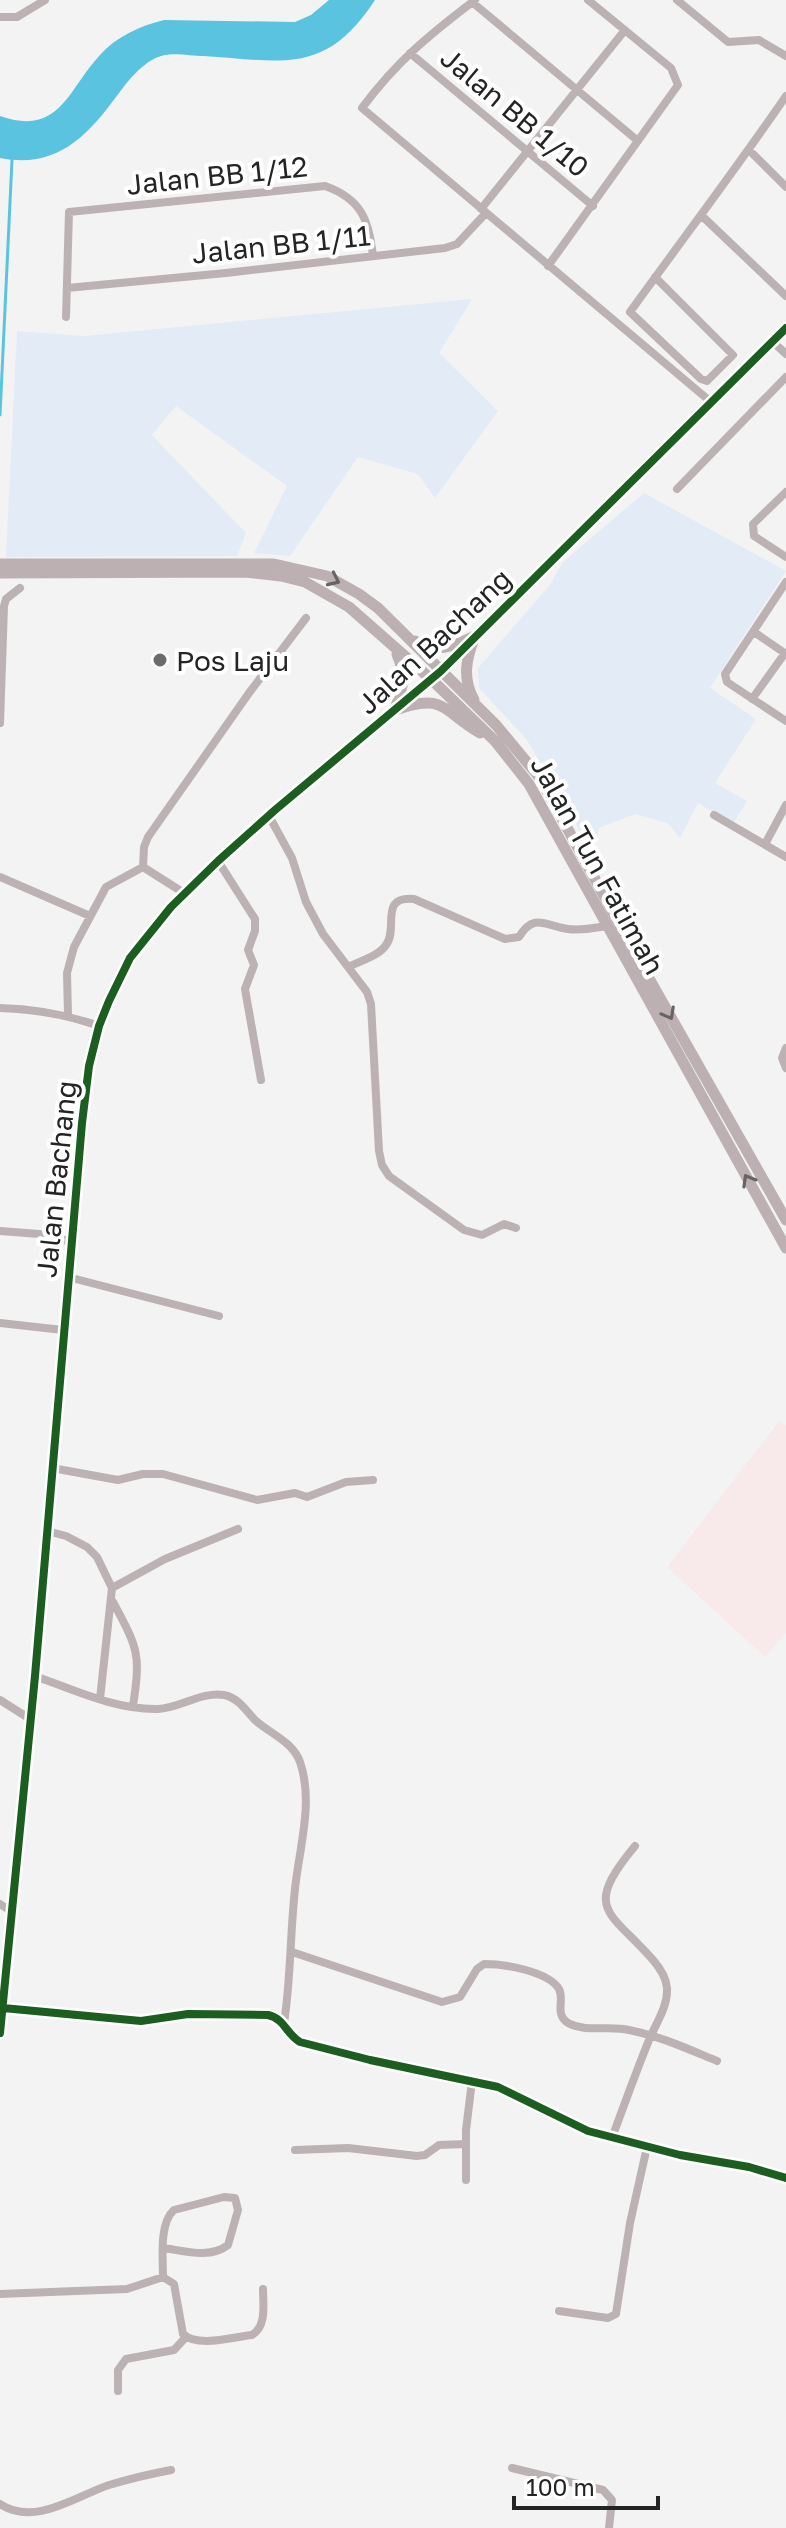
<svg xmlns="http://www.w3.org/2000/svg" width="786" height="2528" font-family="'Golos Text',sans-serif">
	<rect width="100%" height="100%" fill="#f3f3f3"/>
	<path fill="#f8e9ea" d="M780,1420L786,1425V1633L765,1657L667,1567Z"/>
	<path fill="#e3ebf7" d="M472,299L439,353L498,411L435,498L418,474L358,457L290,556L254,553L287,486L176,406L152,435L246,533L237,556L6,557L17,331L84,336Z
		M644,493L786,571L710,688L756,719L715,783L747,801L733,824L698,803L680,838L667,823L635,814L599,828L593,854L527,740L479,688L478,668L549,586L563,562Z"/>
	<path fill="#5ac3df" d="M329,0H375C325,76 284,61 203,56C191,56 173,52 161,56C142,62 127,82 116,97C86,138 55,169 0,158V116C60,137 68,89 100,55C117,36 140,26 164,20L295,22L311,15Z"/>
	<g fill="none" stroke-linecap="round" stroke-linejoin="round">
		<path stroke="#5ac3df" stroke-width="3" d="M0,415L12,160"/>
		<path stroke="#bcb2b3" stroke-width="8" d="M475,0C429,35 397,61 362,108L711,402
			M677,0L728,42L759,40L786,56
			M472,2L638,141
			M0,17H17L45,0
			M410,53L593,206
			M749,150L786,187
			M481,209L625,30
			M701,215L786,296
			M548,266L678,85L671,68L588,0
			M655,277L733,355L707,381L701,379L630,312C682,240 736,169 786,96
			M67,288L226,273L445,248L457,244L486,213
			M66,317L69,212L325,186C362,199 369,221 373,256
			M772,341L786,354
			M677,489L786,377
			M786,492L753,524L754,536L786,557
			M786,582L725,674L727,682L786,721
			M754,632L786,654
			M752,699L785,653
			M0,723L4,606L6,599L20,588
			M714,815L786,857
			M269,816L292,858L306,902L323,934L367,992L371,1004L379,1151L382,1165L389,1176L464,1230L482,1235L504,1224L516,1228
			M765,844L786,805
			M218,861L255,919V931L248,950L254,965L245,989L261,1080
			M0,877L90,916
			M184,893L143,867L144,847L148,837L249,693L306,618
			M348,967C360,961 379,956 386,945C399,928 378,896 414,899L505,939L519,937C534,912 546,926 568,929C581,931 594,928 607,926
			M0,1008C35,1009 65,1014 99,1026
			M68,1015L67,973L74,947L106,887L143,867
			M786,1048L782,1058L786,1068
			M0,1231L39,1234L72,1242
			M68,1277L219,1316
			M0,1323L63,1330
			M52,1468L118,1480L143,1474H163L257,1500L295,1493L307,1497L346,1482L373,1480
			M47,1531L66,1536L87,1547L97,1557L112,1588L100,1699
			M112,1588L165,1559L238,1529
			M113,1602C138,1649 141,1653 133,1706
			M35,1676C74,1690 116,1710 158,1709C180,1708 202,1691 224,1695C239,1698 246,1711 256,1721C271,1734 293,1742 300,1762C314,1802 299,1849 295,1889C290,1934 291,1978 284,2023
			M0,1700L30,1719
			M0,1904L12,1912
			M292,1952L442,2002L460,1997L477,1969L484,1964C504,1964 548,1971 559,1989C565,2000 554,2014 568,2023C587,2033 609,2025 629,2030C660,2036 688,2049 717,2061
			M3,2008L141,2021L188,2014L268,2015C285,2019 286,2034 300,2042L370,2060L498,2087L588,2131L680,2155L749,2167L786,2178
			M612,2138C624,2105 636,2072 649,2040C656,2023 668,2007 667,1988C666,1977 660,1968 653,1960C609,1910 582,1910 635,1846
			M295,2150L348,2148L417,2156L425,2155L439,2145L466,2144
			M466,2180V2130L472,2081
			M163,2277C163,2258 159,2223 174,2210L224,2197L235,2198L238,2210L228,2245C210,2259 185,2251 164,2248
			M0,2294L127,2289L163,2277L174,2284L183,2334C198,2348 233,2337 252,2335C267,2326 263,2305 263,2289
			M559,2311L608,2318L616,2314L630,2223L647,2147
			M118,2391V2370L126,2359L174,2350L186,2337
			M512,2468L603,2490L612,2500L609,2528
			M0,2504C35,2527 76,2496 109,2485C129,2479 150,2474 171,2470"/>
		<path stroke="#bcb2b3" stroke-width="9" d="M0,2033L35,1676L82,1123L89,1066L99,1026L109,1001L130,958L171,907L218,861L275,810L441,671L786,328"/>
		<path stroke="#bcb0b2" stroke-width="11" d="M0,564H274L327,576L359,594L378,608L496,725L540,778L647,975L786,1220
			M0,573L245,572L281,576L305,582L349,607L432,680L495,741L529,784L786,1248
			M415,641C436,654 454,646 475,636
			M474,700C462,678 466,659 475,636
			M395,710C445,692 442,711 480,733
			M395,710L405,676L397,654"/>
		<g stroke="#fff" stroke-width="13">
			<path id="cycleway" d="M3,2008L141,2021L188,2014L268,2015C285,2019 286,2034 300,2042L370,2060L498,2087L588,2131L680,2155L749,2167L786,2178
				M0,2033L35,1676L82,1123L89,1066L99,1026L109,1001L130,958L171,907L218,861L275,810L441,671L786,328"/>
		</g>
		<use href="#cycleway" stroke="#1b5e20" stroke-width="8"/>
	</g>
	<defs><path id="oneway-chevron" d="M-2-3.5L2.5 0L-2 3.5" fill="none" stroke-width="1.6" stroke-linecap="round" stroke-linejoin="round" transform="scale(2)"/></defs>
	<g stroke="#686364">
		<use href="#oneway-chevron" transform="translate(334 580) rotate(25)"/>
		<use href="#oneway-chevron" transform="translate(669 1014) rotate(61)"/>
		<use href="#oneway-chevron" transform="translate(748 1180) rotate(-120)"/>
	</g>
	<circle fill="#6c6c6c" stroke="#fff" stroke-width="3" cx="160" cy="660" r="8"/>
	<g text-anchor="middle" dominant-baseline="central" stroke-width="8" stroke-linejoin="round" paint-order="stroke">
		<g font-size="28" fill="#232424" stroke="#fff">
			<text transform="translate(515 112) rotate(40)">Jalan BB 1/10</text>
			<text transform="translate(217 175) rotate(-6)">Jalan BB 1/12</text>
			<text transform="translate(281 244) rotate(-6)">Jalan BB 1/11</text>
			<text transform="translate(434 641) rotate(-43)">Jalan Bachang</text>
			<text transform="translate(598 865) rotate(61)">Jalan Tun Fatimah</text>
			<text transform="translate(56 1179) rotate(-84)">Jalan Bachang</text>
		</g>
		<g font-size="28" fill="#232424" stroke="#fff" text-anchor="start">
			<text x="176" y="660">Pos Laju</text>
		</g>
	</g>
	<path d="M514 2496v12h144v-12" fill="none" stroke="#232424" stroke-width="4"/>
	<text x="526" y="2496" font-size="24" fill="#232424" stroke="#ffffff" stroke-width="6" paint-order="stroke">100 m</text>
</svg>
